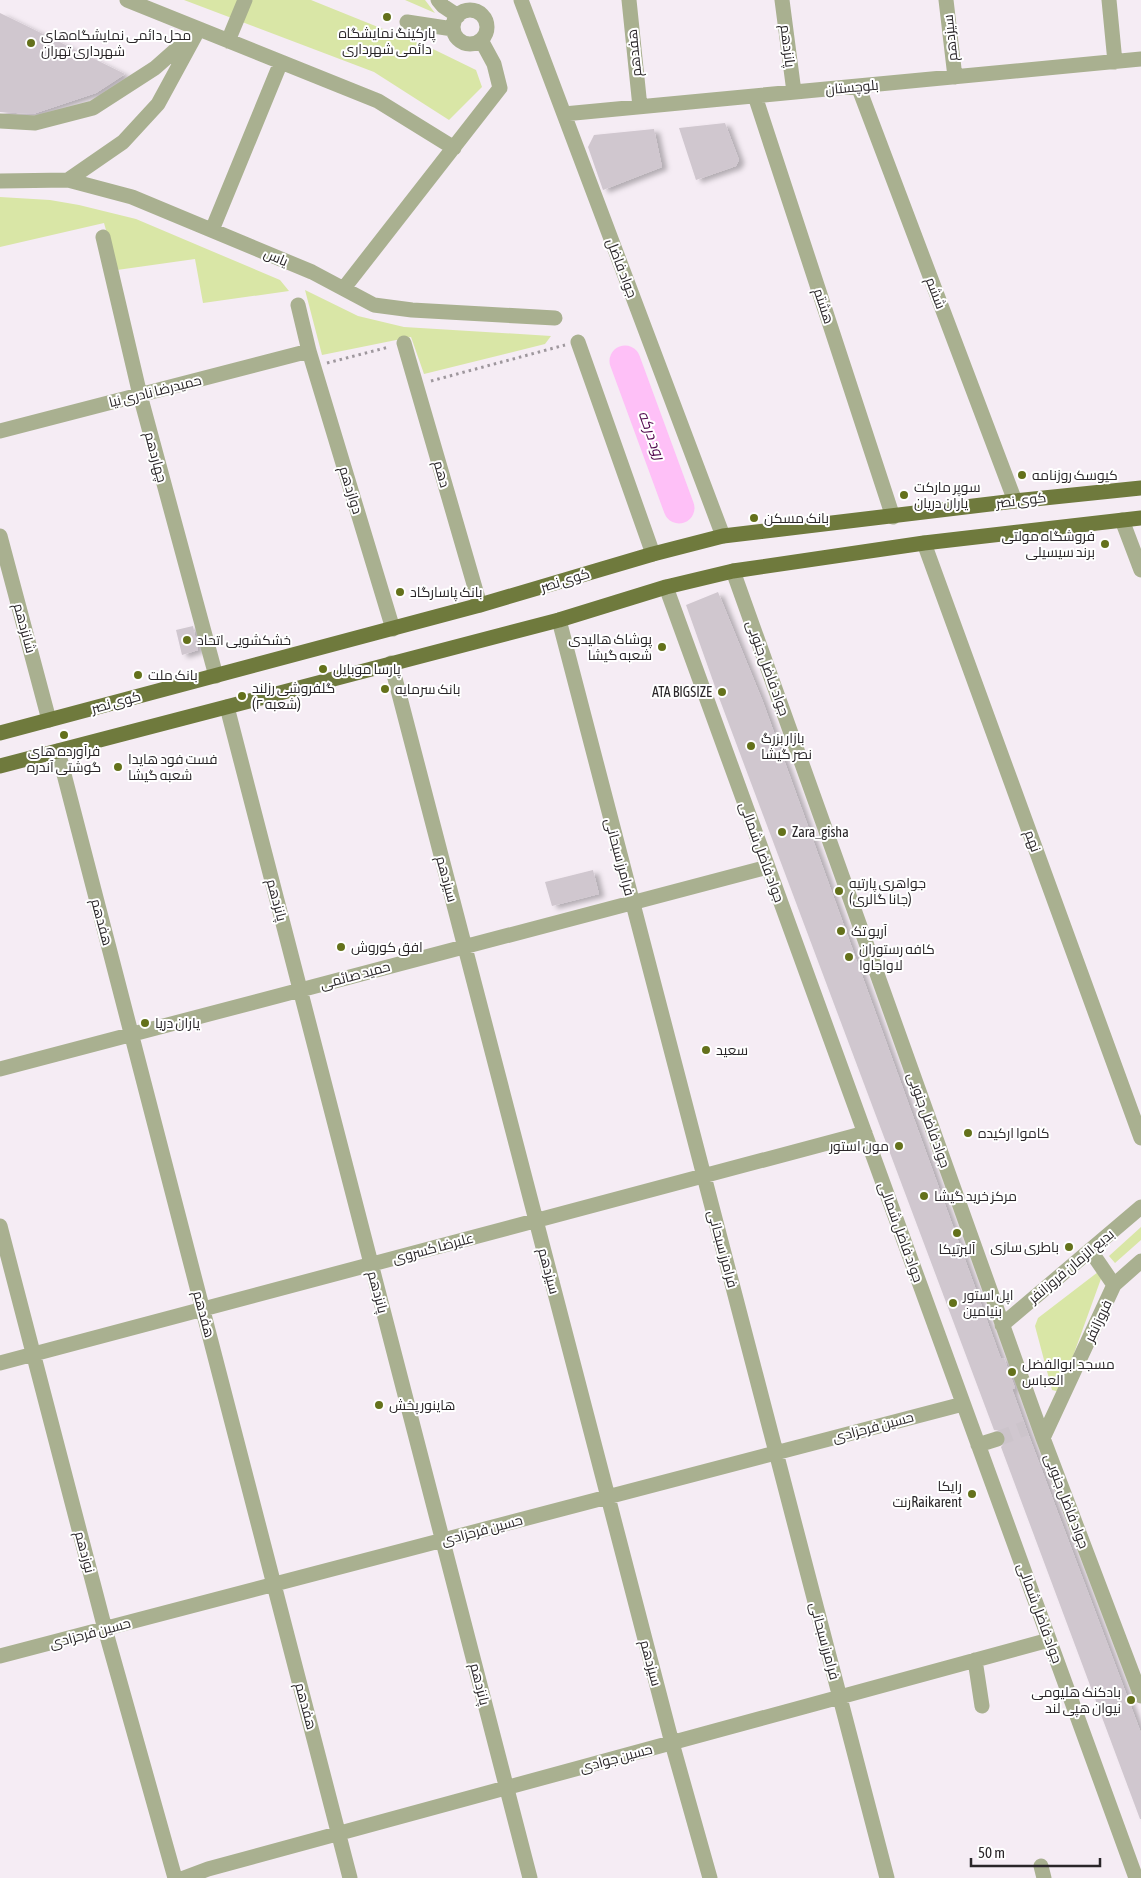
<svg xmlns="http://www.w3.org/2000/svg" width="1141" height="1878" font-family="'Asap Condensed',Cairo,sans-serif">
	<defs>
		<filter id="shadow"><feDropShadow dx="5.5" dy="3" stdDeviation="2.5" flood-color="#0004"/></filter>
	</defs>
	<rect width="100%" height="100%" fill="#f5ecf4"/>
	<path fill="#d9e6a6" d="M184,0H311L435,50L476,70L482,87L449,120L374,72Z
		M405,0H425L435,13Z
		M0,197L50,200L79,205L136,219L280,280L289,291L203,303L195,259L117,270L104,223L0,247Z
		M305,290L358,316L404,327L551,336L545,344L424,374L411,337L322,355Z
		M1141,1227V1240L1115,1263L1109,1256Z
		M1098,1272L1102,1276L1060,1392L1052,1390L1035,1326L1038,1318Z"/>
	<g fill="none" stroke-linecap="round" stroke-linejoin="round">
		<path stroke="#fec0f7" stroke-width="31" d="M625,361L679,508"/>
	</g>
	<path fill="#d0c7cf" filter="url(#shadow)" d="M0,13L125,74L96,93L33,114L0,112Z
		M725,123L739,160L736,166L696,180L679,128Z
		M654,129L662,167L603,190L588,147L594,135Z
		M718,592L763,702L1001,1359L1004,1358L1015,1388L1012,1389L1026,1428L1141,1733V1819H1140L1001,1447L1006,1441V1436L999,1430H994L718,695L686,605Z
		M193,626L198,650L182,655L176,630Z
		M593,870L599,894L552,906L545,882Z"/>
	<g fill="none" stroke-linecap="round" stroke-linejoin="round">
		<path stroke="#ccc4cb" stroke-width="15" stroke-dasharray="15 8" stroke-linecap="butt" d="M997,1439L1026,1428"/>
		<path stroke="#9e979d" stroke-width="3" stroke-dasharray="2.5 4" stroke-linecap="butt" d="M327,363L389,347
			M431,381L565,345"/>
		<path stroke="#a9b090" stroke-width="15" d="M127,0L378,101L454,148
			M438,0L443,6L458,16
			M521,0L723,536
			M629,0L640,107
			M782,0L794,92
			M946,0L955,77
			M1109,0L1115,62
			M453 27a17 17 0 1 1 34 0a17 17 0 1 1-34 0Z
			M407,22L453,29
			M228,41L245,0
			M858,86L1015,501
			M755,96L893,517
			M564,114L1141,59
			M0,121L35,123L93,108L155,68L199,29
			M68,180L123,142L158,104L195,36
			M0,181L68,180L132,197L312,272L374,305L412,310L555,318
			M212,230L281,62
			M103,237L140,395L216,676
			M344,288L500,88L494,64L481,40
			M298,305L309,351L393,629
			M578,342L653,554
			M404,343L480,605
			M0,431L309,351
			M1122,520L1141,570
			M0,536L49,720
			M924,543L1141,1138
			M733,571L1043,1438L1141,1696
			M666,587L1136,1878
			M559,620L887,1878
			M391,663L672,1743L710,1878
			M227,707L530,1878
			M58,751L350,1878
			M0,1069L768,867
			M0,1226L105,1629L175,1878
			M1090,1250L1114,1285
			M1002,1325L1141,1207
			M0,1363L865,1133
			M1043,1438L1114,1285L1141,1261
			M978,1445L997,1439
			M0,1656L963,1404
			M975,1660L982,1706
			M1041,1866L1044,1878
			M184,1878L208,1869L1049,1640"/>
		<path stroke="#6f7a3d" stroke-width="15" d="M0,733L480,605L653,554L723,536L1015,501L1141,488
			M0,766L559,620L666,587L733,571L924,543L1141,518"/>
	</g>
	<g fill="#64711b" stroke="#fff" stroke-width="2">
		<circle cx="387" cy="17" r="5"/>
		<circle cx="31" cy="43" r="5"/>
		<circle cx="1022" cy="475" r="5"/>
		<circle cx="904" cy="495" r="5"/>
		<circle cx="754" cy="518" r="5"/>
		<circle cx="1105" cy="544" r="5"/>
		<circle cx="400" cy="592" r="5"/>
		<circle cx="187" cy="640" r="5"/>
		<circle cx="662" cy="647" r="5"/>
		<circle cx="323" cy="669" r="5"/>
		<circle cx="138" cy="675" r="5"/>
		<circle cx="385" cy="689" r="5"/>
		<circle cx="722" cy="692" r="5"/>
		<circle cx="242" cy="696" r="5"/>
		<circle cx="64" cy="735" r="5"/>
		<circle cx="751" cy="746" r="5"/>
		<circle cx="118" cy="767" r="5"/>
		<circle cx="782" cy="832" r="5"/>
		<circle cx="839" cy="891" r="5"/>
		<circle cx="841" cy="931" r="5"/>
		<circle cx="341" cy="947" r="5"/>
		<circle cx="849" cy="957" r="5"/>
		<circle cx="145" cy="1023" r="5"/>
		<circle cx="706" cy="1050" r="5"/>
		<circle cx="968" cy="1133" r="5"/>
		<circle cx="899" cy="1146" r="5"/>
		<circle cx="924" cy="1196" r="5"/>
		<circle cx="957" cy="1233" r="5"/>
		<circle cx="1069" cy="1247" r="5"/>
		<circle cx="953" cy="1303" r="5"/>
		<circle cx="1012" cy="1372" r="5"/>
		<circle cx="379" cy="1405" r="5"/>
		<circle cx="972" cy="1494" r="5"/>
		<circle cx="1131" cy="1700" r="5"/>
	</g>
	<g text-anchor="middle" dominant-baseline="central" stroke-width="4" stroke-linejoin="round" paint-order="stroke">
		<g font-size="14" fill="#2a2629" stroke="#fff" text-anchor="start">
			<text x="387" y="33" text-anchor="middle">پارکینگ نمایشگاه<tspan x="387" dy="16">دائمی شهرداری</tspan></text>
			<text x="41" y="35">محل دائمی نمایشگاه‌های<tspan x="41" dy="16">شهرداری تهران</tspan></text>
			<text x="1032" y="475">کیوسک روزنامه</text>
			<text x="914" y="487">سوپر مارکت<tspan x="914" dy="16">یاران دریان</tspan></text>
			<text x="764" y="518">بانک مسکن</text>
			<text x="1095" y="536" text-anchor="end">فروشگاه مولتی<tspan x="1095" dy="16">برند سیسیلی</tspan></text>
			<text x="410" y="592">بانک پاسارگاد</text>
			<text x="652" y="639" text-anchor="end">پوشاک هالیدی<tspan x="652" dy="16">شعبه گیشا</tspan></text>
			<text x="197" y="640">خشکشویی اتحاد</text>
			<text x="333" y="669">پارسا موبایل</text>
			<text x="148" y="675">بانک ملت</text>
			<text x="252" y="688">گلفروشی رزلند<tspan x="252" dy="16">(شعبه ۲)</tspan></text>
			<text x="395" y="689">بانک سرمایه</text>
			<text x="712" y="692" text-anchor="end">ATA BIGSIZE</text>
			<text x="761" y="738">بازار بزرگ<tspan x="761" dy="16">نصر گیشا</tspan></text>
			<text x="64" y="751" text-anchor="middle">فرآورده های<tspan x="64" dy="16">گوشتی آندره</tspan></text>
			<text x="128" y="759">فست فود هایدا<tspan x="128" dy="16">شعبه گیشا</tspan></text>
			<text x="792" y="832">Zara_gisha</text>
			<text x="849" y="883">جواهری پارتیه<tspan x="849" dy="16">(جانا گالری)</tspan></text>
			<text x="851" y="931">آریو تک</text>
			<text x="351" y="947">افق کوروش</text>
			<text x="859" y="949">کافه رستوران<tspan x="859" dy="16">لاواجاوا</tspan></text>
			<text x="155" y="1023">یاران دریا</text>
			<text x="716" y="1050">سعید</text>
			<text x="978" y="1133">کاموا ارکیده</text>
			<text x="889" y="1146" text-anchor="end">مون استور</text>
			<text x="934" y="1196">مرکز خرید گیشا</text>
			<text x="1059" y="1247" text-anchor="end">باطری سازی</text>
			<text x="957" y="1249" text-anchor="middle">آلبرتیکا</text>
			<text x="963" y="1295">اپل استور<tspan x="963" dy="16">بنیامین</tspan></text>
			<text x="1022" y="1364">مسجد ابوالفضل<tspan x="1022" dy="16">العباس</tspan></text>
			<text x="389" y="1405">هاينور پخش</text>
			<text x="962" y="1486" text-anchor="end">رایکا<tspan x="962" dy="16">رنتRaikarent</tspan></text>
			<text x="1121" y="1692" text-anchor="end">بادکنک هلیومی<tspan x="1121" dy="16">نیوان هپی لند</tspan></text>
		</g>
		<g font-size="14" fill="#2a2629" stroke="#fff">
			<text transform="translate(950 38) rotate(-96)">سیزدهم</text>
			<text transform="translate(788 46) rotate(83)">پانزدهم</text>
			<text transform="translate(634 53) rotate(-96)">هفدهم</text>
			<text transform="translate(852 87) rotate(-5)">بلوچستان</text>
			<text transform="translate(276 257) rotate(23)">یاس</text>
			<text transform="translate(622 268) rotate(69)">جواد فاضل</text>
			<text transform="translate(936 293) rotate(69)">ششم</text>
			<text transform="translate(824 306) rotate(72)">هشتم</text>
			<text transform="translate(155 391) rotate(-14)">حمیدرضا نادری نیا</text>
			<text transform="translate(156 457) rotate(75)">چهاردهم</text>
			<text transform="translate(442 474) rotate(74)">دهم</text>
			<text transform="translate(351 490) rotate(73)">دوازدهم</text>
			<text transform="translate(1021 500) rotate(-7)">کوی نصر</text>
			<text transform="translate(565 580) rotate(-17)">کوی نصر</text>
			<text transform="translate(25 628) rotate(75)">شانزدهم</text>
			<text transform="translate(768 668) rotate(70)">جواد فاضل جنوبی</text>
			<text transform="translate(116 702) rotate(-15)">کوی نصر</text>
			<text transform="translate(1033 841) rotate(70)">نهم</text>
			<text transform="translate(762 852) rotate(70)">جواد فاضل شمالی</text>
			<text transform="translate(620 857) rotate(75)">فرامرز سبحانی</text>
			<text transform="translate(447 879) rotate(75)">سیزدهم</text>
			<text transform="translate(277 900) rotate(75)">پانزدهم</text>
			<text transform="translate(102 922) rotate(75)">هفدهم</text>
			<text transform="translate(355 975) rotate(-15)">حمید صائمی</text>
			<text transform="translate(929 1120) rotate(70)">جواد فاضل جنوبی</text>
			<text transform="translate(901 1232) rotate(70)">جواد فاضل شمالی</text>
			<text transform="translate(433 1248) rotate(-15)">علیرضا کسروی</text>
			<text transform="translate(723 1249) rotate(75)">فرامرز سبحانی</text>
			<text transform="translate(1071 1266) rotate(-40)">بدیع‌ الزمان فروزانفر</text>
			<text transform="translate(549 1271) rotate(75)">سیزدهم</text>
			<text transform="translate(378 1292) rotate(75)">پانزدهم</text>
			<text transform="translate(204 1314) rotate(75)">هفدهم</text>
			<text transform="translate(1098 1321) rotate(-65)">فروزانفر</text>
			<text transform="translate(873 1427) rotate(-15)">حسین فرحزادی</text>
			<text transform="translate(1067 1501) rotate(69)">جواد فاضل جنوبی</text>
			<text transform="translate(482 1530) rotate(-15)">حسین فرحزادی</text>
			<text transform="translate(85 1552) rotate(75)">نوزدهم</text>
			<text transform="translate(1040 1613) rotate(70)">جواد فاضل شمالی</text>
			<text transform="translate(90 1633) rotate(-15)">حسین فرحزادی</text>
			<text transform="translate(825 1641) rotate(75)">فرامرز سبحانی</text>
			<text transform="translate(651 1663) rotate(75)">سیزدهم</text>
			<text transform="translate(480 1684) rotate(76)">پانزدهم</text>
			<text transform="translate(306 1706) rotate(75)">هفدهم</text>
			<text transform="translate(616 1758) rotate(-15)">حسین جوادی</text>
		</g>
		<g font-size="15" font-style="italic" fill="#51084e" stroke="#fff">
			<text transform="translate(652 435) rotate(70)">رود درکه</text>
		</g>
	</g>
	<path d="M971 1858v8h129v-8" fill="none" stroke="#2a2629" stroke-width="2.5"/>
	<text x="978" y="1858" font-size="15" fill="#2a2629" stroke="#ffffff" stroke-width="4" paint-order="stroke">50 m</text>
</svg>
